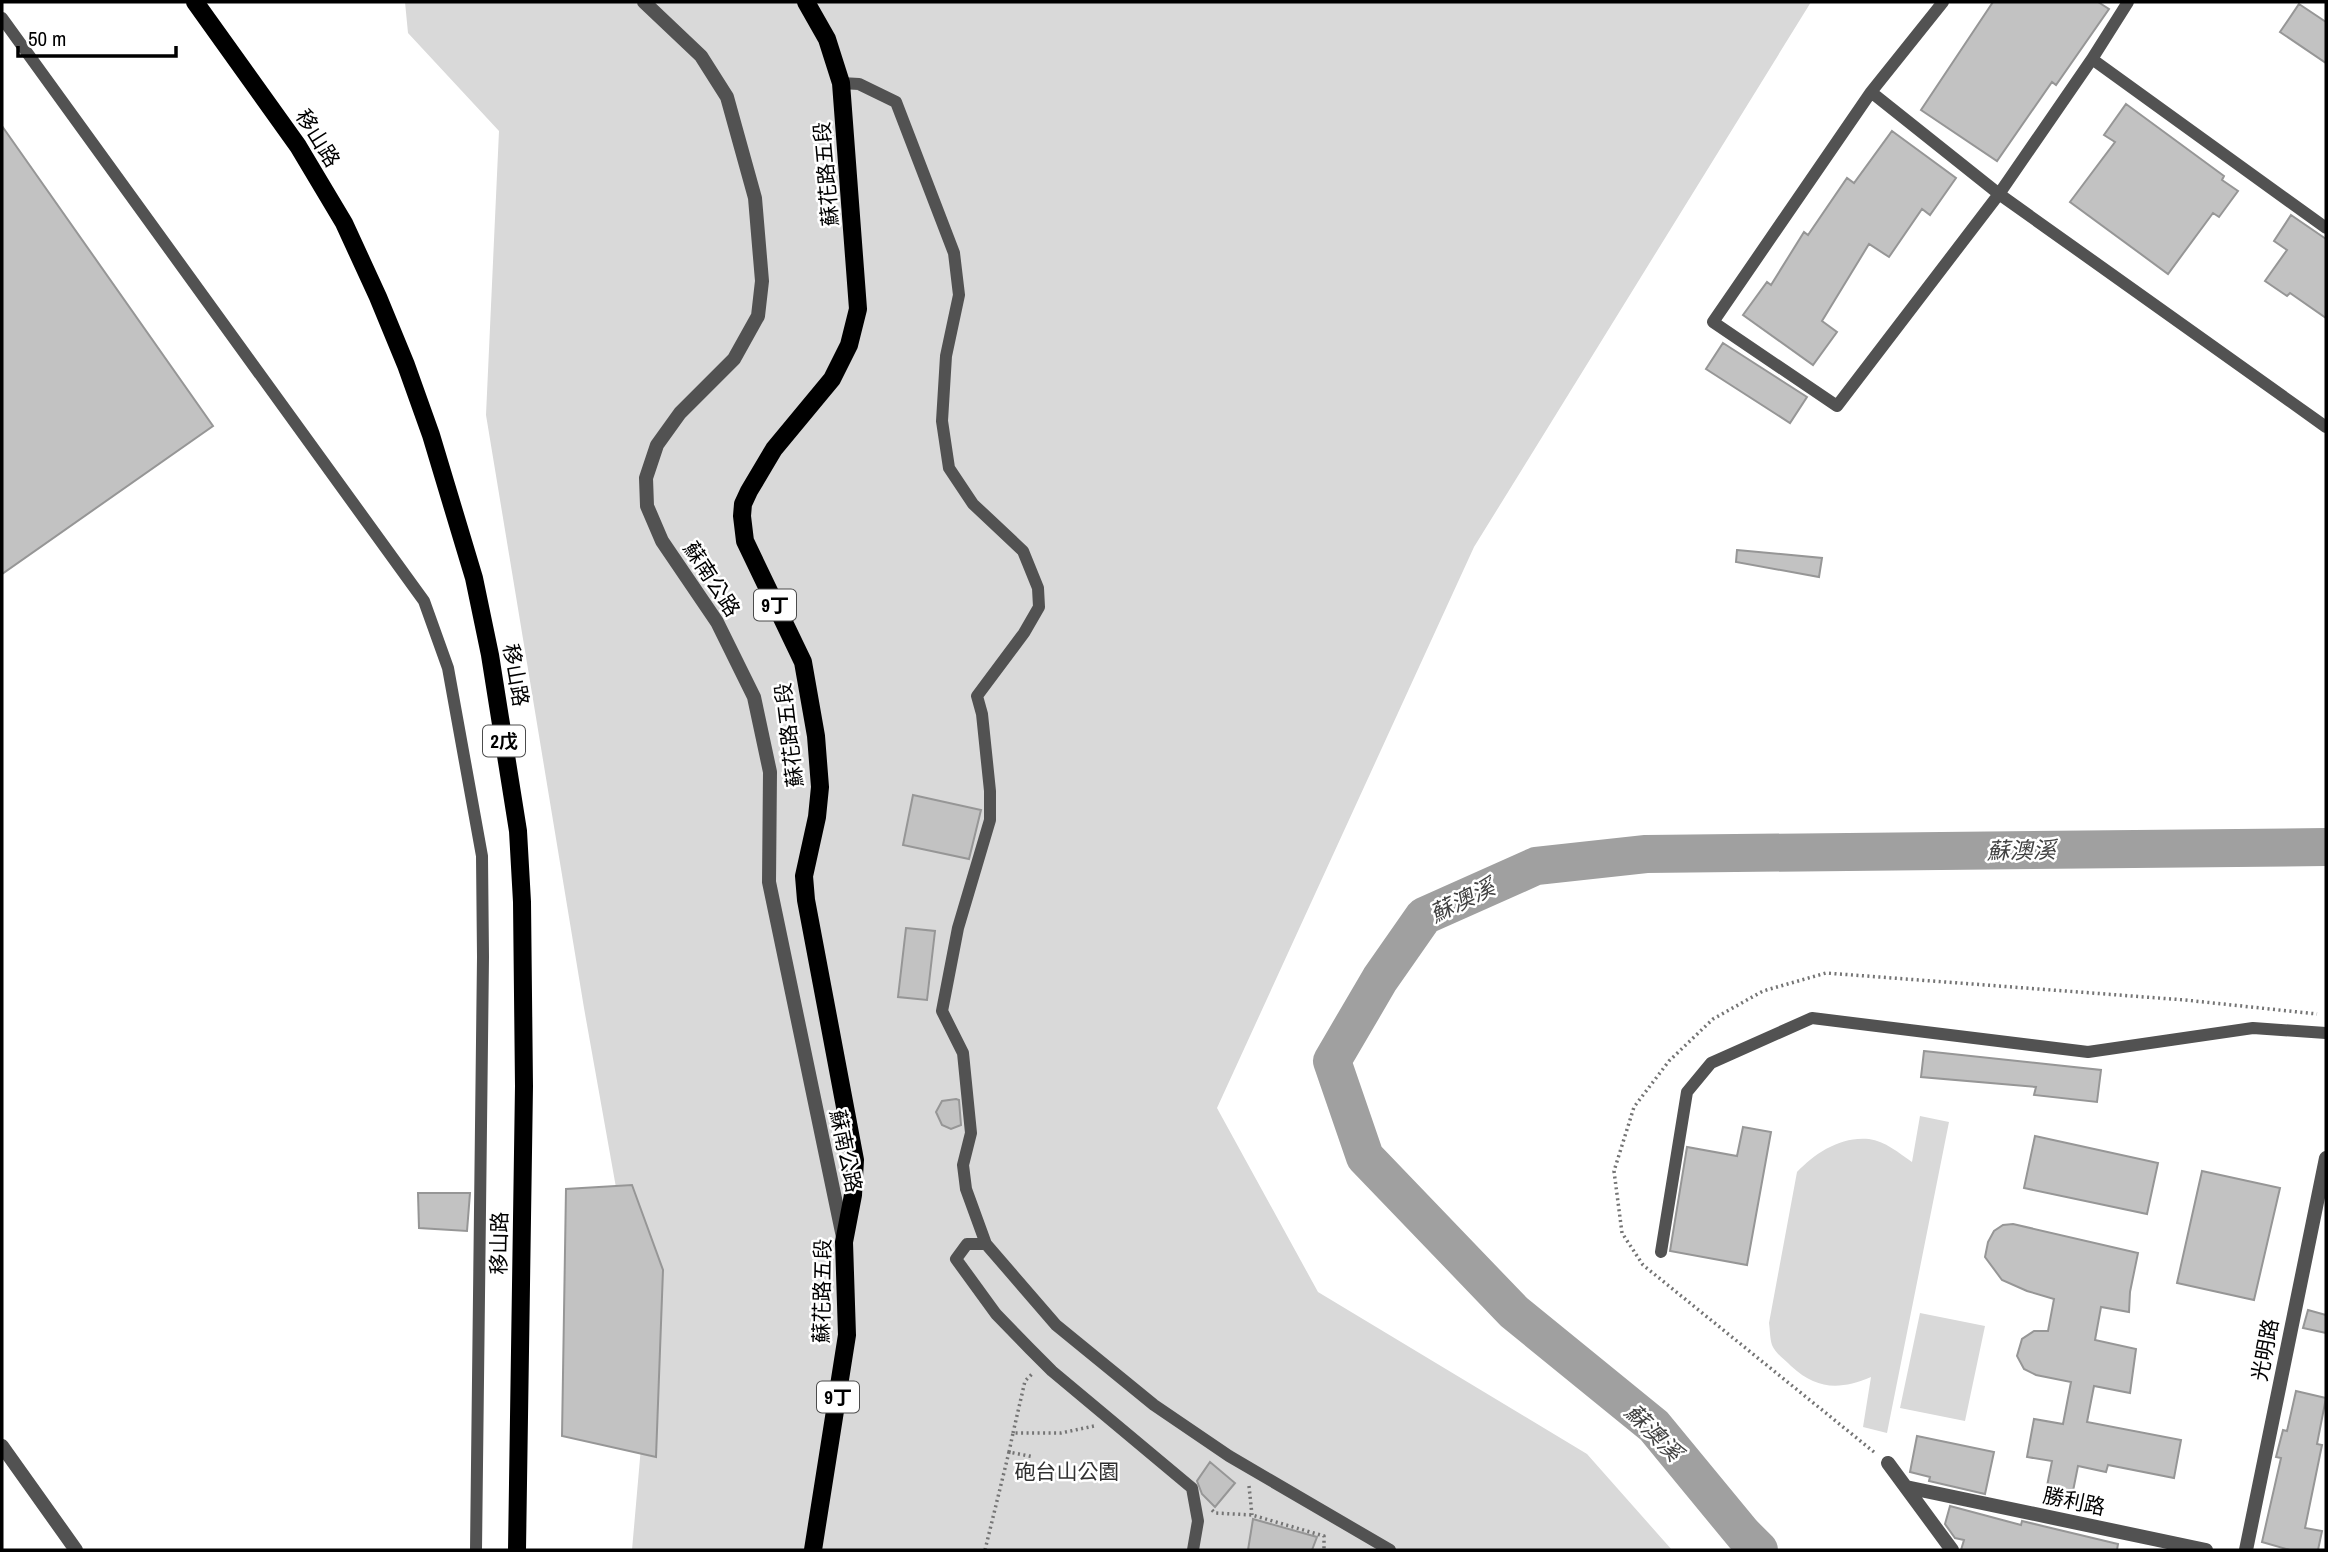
<svg xmlns="http://www.w3.org/2000/svg" width="2328" height="1552" font-family="'Archivo Narrow','Noto Sans TC',sans-serif">
	<rect width="100%" height="100%" fill="#fff"/>
	<path fill="#d9d9d9" d="M405,2H1811L1474,547L1217,1108L1318,1292L1587,1454L1672,1550H632L648,1367L584,1008L486,415L499,131L408,33Z
		M1920,1116L1949,1122L1887,1433L1863,1427L1871,1377C1840,1390 1817,1390 1791,1366C1785,1360 1775,1353 1772,1345C1770,1339 1770,1330 1769,1323L1797,1172C1815,1153 1841,1136 1869,1139C1885,1141 1899,1153 1912,1162Z
		M1920,1313L1985,1326L1965,1421L1900,1408Z"/>
	<g fill="none" stroke-linecap="round" stroke-linejoin="round">
		<path stroke="#a0a0a0" stroke-width="38" d="M1759,1550L1743,1534L1654,1426L1514,1312L1365,1157L1332,1061L1380,979L1424,916L1536,866L1646,854L2326,847"/>
	</g>
	<path fill="#c2c2c2" stroke="#969696" stroke-width="2" d="M1993,2H2098L2109,9L2056,85L2052,82L1997,161L1921,110Z
		M2299,4L2326,22V63L2280,32Z
		M2126,104L2224,176L2222,180L2238,191L2219,217L2213,213L2168,274L2070,202L2115,142L2104,135Z
		M2,126L213,426L2,574Z
		M1892,131L1956,178L1930,215L1922,209L1889,257L1869,244L1822,321L1837,332L1813,365L1743,315L1767,282L1771,285L1804,232L1808,235L1847,178L1854,183Z
		M2291,215L2326,239V318L2290,293L2287,296L2265,281L2287,250L2274,241Z
		M1723,343L1807,397L1790,423L1706,369Z
		M1737,550L1822,558L1819,577L1736,562Z
		M913,795L981,810L969,859L903,845Z
		M906,928L935,931L927,1000L898,997Z
		M1924,1051L2101,1070L2097,1102L2034,1095L2036,1087L1921,1077Z
		M956,1099L959,1100L961,1125L951,1129L942,1125L936,1112L942,1101Z
		M1743,1127L1771,1132L1747,1265L1670,1251L1687,1147L1737,1156Z
		M2035,1136L2158,1163L2147,1214L2024,1188Z
		M2202,1171L2280,1188L2254,1300L2177,1283Z
		M632,1185L663,1270L656,1457L562,1436L566,1189Z
		M418,1193H470L467,1231L419,1228Z
		M2013,1224L2138,1253L2130,1292L2129,1312L2101,1307L2095,1340L2136,1349L2130,1393L2094,1386L2087,1422L2181,1440L2174,1478L2108,1465L2106,1472L2078,1466L2072,1496L2046,1491L2052,1461L2027,1457L2034,1419L2063,1424L2071,1382L2036,1375L2024,1369L2017,1356L2022,1339L2034,1331H2048L2054,1299L2027,1291L2002,1280L1985,1257L1988,1242L1994,1231L2003,1225Z
		M2308,1310L2326,1315V1333L2303,1328Z
		M2296,1391L2326,1398L2317,1444L2322,1445L2305,1528L2322,1531L2318,1550H2290L2262,1542L2281,1458L2276,1457L2283,1430L2287,1431Z
		M1917,1436L1994,1452L1985,1494L1929,1481L1930,1477L1910,1472Z
		M1210,1462L1235,1483L1215,1507L1202,1494L1197,1481Z
		M1950,1506L2021,1525L2022,1521L2118,1544L2117,1550H1961L1964,1540L1955,1538L1945,1524Z
		M1253,1519L1317,1537L1312,1550H1248Z"/>
	<g fill="none" stroke-linecap="round" stroke-linejoin="round">
		<path stroke="#747474" stroke-width="3.5" stroke-dasharray="2 3.5" stroke-linecap="butt" d="M1013,1433L1025,1381L1032,1374
			M1009,1452L1013,1433H1061L1094,1426
			M1874,1452L1643,1265L1622,1233L1614,1171L1634,1107L1669,1061L1713,1019L1763,991L1826,973L2185,1000L2317,1014
			M1249,1486L1252,1515
			M1212,1510L1215,1513L1252,1515L1324,1536V1550
			M985,1550L1009,1452L1034,1457"/>
		<path stroke="#525252" stroke-width="12" d="M1943,2L1871,92L1713,322L1837,406L1999,194L2092,59
			M2128,2L2092,59L2326,228
			M2,18L424,601L448,668L482,856L483,957L476,1550
			M841,83L859,84L896,102L954,253L959,295L946,356L942,421L949,468L973,504L1023,551L1038,588L1039,607L1024,633L977,696L982,714L990,791V820L958,928L942,1011L963,1053L971,1133L963,1165L966,1189L986,1244L1056,1325L1154,1405L1229,1456L1390,1550
			M1871,92L1999,194L2326,427
			M986,1244H967L956,1259L996,1314L1030,1349L1052,1371L1192,1488L1198,1521L1193,1550
			M1661,1252L1687,1092L1711,1063L1812,1018L2088,1052L2253,1028L2326,1033"/>
		<path stroke="#525252" stroke-width="14" d="M644,2L701,56L727,97L755,198L762,281L758,316L734,359L680,413L657,445L646,478L647,506L662,541L717,622L754,697L770,772L769,882L843,1237
			M2,1446L76,1550
			M1888,1463L1952,1550
			M1906,1487L2206,1550
			M2246,1550L2326,1158"/>
		<path stroke="#000" stroke-width="18" d="M195,2L298,146L344,223L378,297L406,365L431,435L474,578L490,655L518,831L522,902L524,1086L517,1550
			M806,2L827,39L841,83L858,309L849,345L832,379L774,449L749,491L743,504L742,516L745,541L803,662L816,736L820,787L817,817L804,876L806,900L855,1160L853,1195L844,1242L847,1335L813,1550"/>
	</g>
	<g text-anchor="middle" dominant-baseline="central" stroke-width="5" stroke-linejoin="round" paint-order="stroke">
		<g fill="#fff" stroke="#4c4c4c" stroke-width="2">
			<rect x="754" y="589.5" width="42" height="31" rx="5"/>
			<rect x="483" y="725.5" width="42" height="31" rx="5"/>
			<rect x="817" y="1381.5" width="42" height="31" rx="5"/>
		</g>
		<g font-size="19" font-weight="bold" fill="#000">
			<text x="775" y="605">9丁</text>
			<text x="504" y="741">2戊</text>
			<text x="838" y="1397">9丁</text>
		</g>
		<g font-size="21" fill="#000" stroke="#fff">
			<text transform="translate(318 138) rotate(58)">移山路</text>
			<text transform="translate(826 174) rotate(-95)">蘇花路五段</text>
			<text transform="translate(712 579) rotate(57)">蘇南公路</text>
			<text transform="translate(516 675) rotate(80)">移山路</text>
			<text transform="translate(789 735) rotate(-97)">蘇花路五段</text>
			<text transform="translate(846 1151) rotate(78)">蘇南公路</text>
			<text transform="translate(499 1243) rotate(-89)">移山路</text>
			<text transform="translate(822 1291) rotate(-89)">蘇花路五段</text>
			<text transform="translate(2265 1350) rotate(-79)">光明路</text>
			<text transform="translate(2074 1501) rotate(12)">勝利路</text>
		</g>
		<g font-size="21" fill="#303030" stroke="#fff">
			<text x="1067" y="1471">砲台山公園</text>
		</g>
		<g font-size="23" font-style="italic" fill="#414141" stroke="#fff">
			<text transform="translate(2021 850) rotate(-1)">蘇澳溪</text>
			<text transform="translate(1462 900) rotate(-26)">蘇澳溪</text>
			<text transform="translate(1654 1432) rotate(45)">蘇澳溪</text>
		</g>
	</g>
	<rect width="2328" height="1552" fill="none" stroke="#000000" stroke-width="7"/>
	<path d="M18 46v10h158v-10" fill="none" stroke="#000000" stroke-width="3.5"/>
	<text x="28" y="46" font-size="21" fill="#000000" stroke="#ffffff" stroke-width="5" paint-order="stroke">50 m</text>
</svg>
